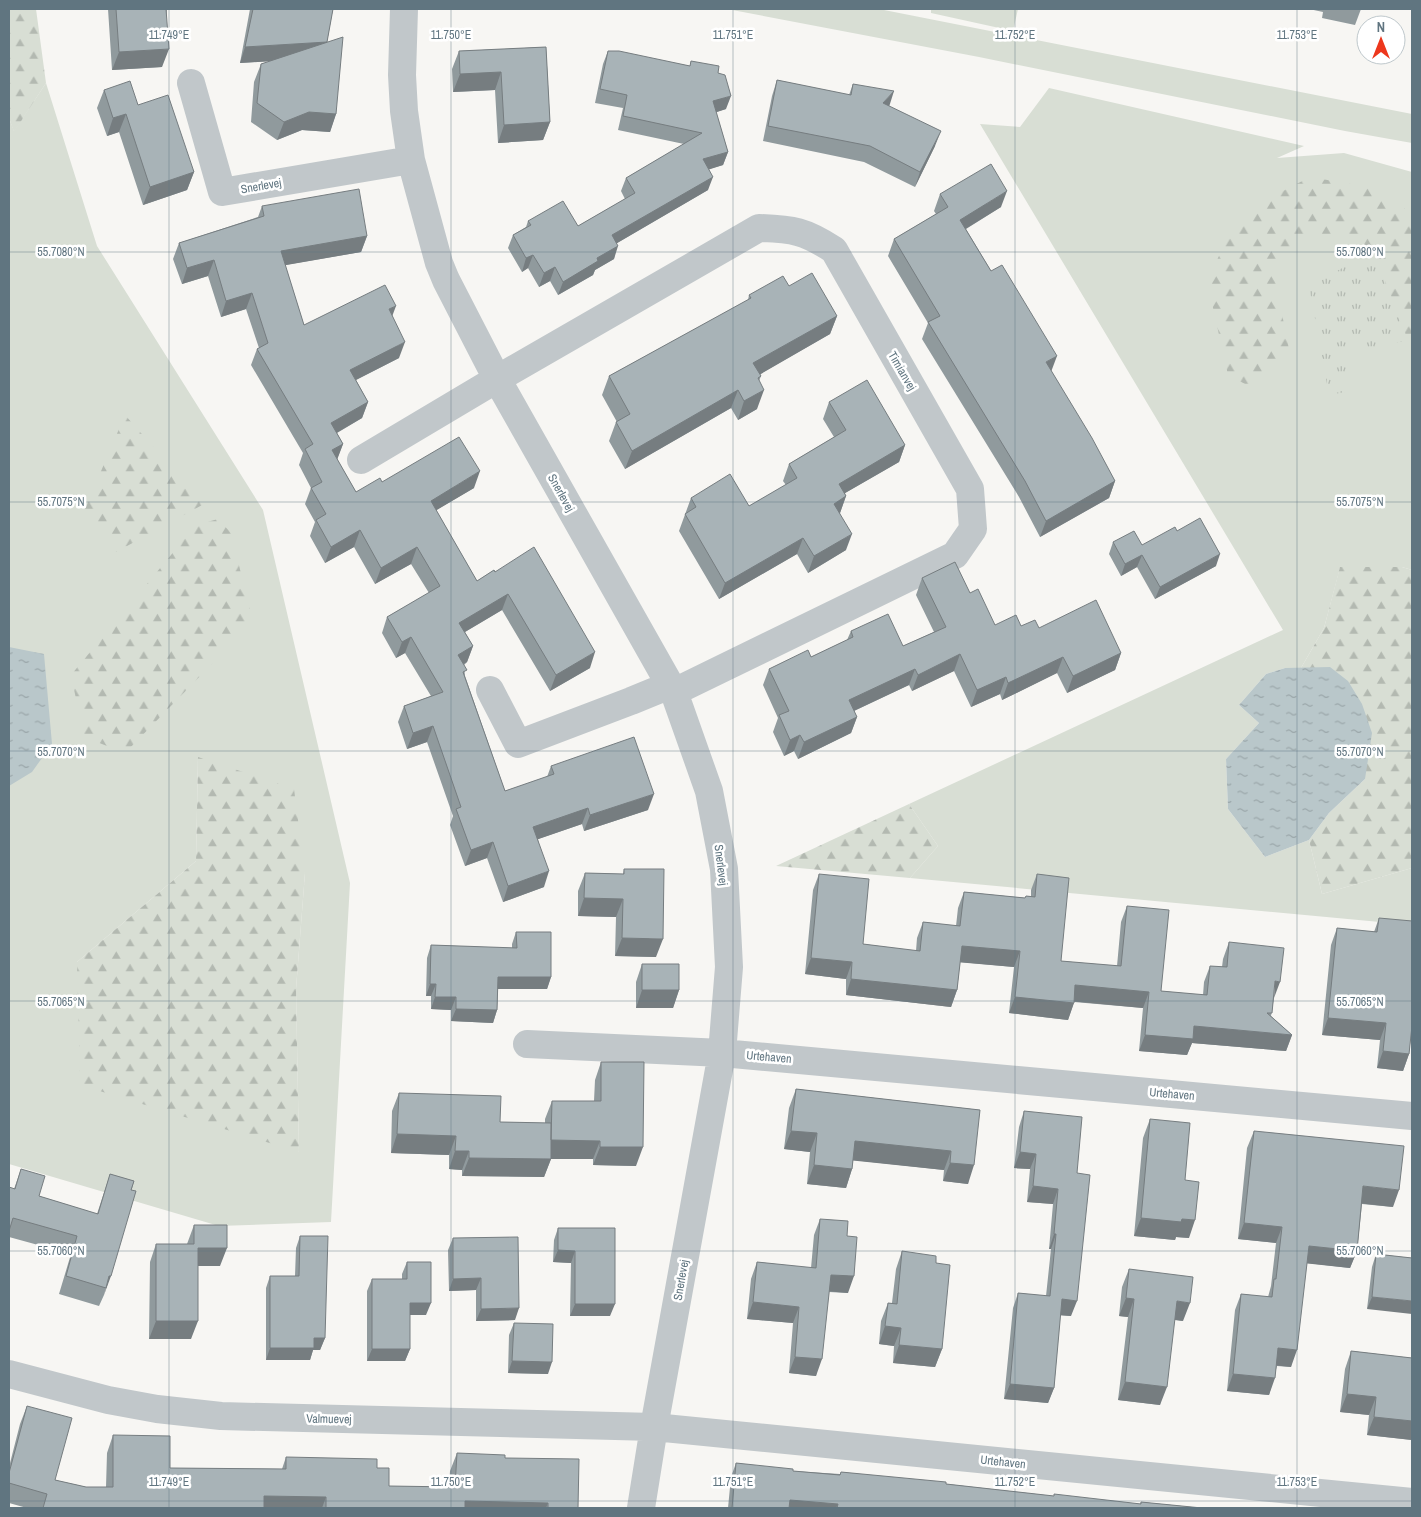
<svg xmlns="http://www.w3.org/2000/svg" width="1421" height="1517" font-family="'Archivo Narrow',sans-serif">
	<defs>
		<pattern id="forest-firs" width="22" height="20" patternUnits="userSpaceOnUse" patternTransform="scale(1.25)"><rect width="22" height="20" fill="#d8ded4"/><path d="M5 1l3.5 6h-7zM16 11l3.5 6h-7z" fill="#b3b9b1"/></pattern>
		<pattern id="park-tufts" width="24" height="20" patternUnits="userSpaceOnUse" patternTransform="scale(1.25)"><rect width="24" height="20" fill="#d8ded4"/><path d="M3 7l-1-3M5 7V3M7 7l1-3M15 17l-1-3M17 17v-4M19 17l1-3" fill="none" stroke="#b3b9b1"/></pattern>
		<pattern id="water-ripples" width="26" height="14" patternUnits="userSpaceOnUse" patternTransform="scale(1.25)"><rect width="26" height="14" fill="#b9c7ca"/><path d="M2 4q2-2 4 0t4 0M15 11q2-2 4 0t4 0" fill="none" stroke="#9aa6a9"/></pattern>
	</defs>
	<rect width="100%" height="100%" fill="#f7f6f3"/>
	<path fill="#d8ded4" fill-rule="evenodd" d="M727,9H879L1412,114V143L1345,131L979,57Z
		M931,9H1018L1013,31L931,13Z
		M46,83L97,246L263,510L350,883L331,1222L219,1226L9,1164V118L14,131ZM198,758L305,873L296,989L299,1152L77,962L196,861Z
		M1049,88L1304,146L1277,158L1344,153L1412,172V570L1402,567L1340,568L1324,628L1301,668H1285L1266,674L1239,705L1259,723L1226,759L1228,809L1265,857L1309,840L1322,894L1412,868V925L910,878L938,846L909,804L1283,630L980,124L1020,127Z"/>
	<path fill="url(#forest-firs)" d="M9,9H36L46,83L14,132L9,118Z
		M1310,177L1368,187L1412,213V346H1410L1374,251L1344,232L1302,238L1272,264L1291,359L1247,385L1228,375L1207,281L1239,214Z
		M125,415L204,504L116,552L84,511Z
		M218,519L231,533L253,622L125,753L84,737L71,675L196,525Z
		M1340,567H1402L1412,570V868L1322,894L1309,840L1329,813L1365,779L1301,668L1324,628Z
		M198,757L294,789L305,873L296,989L299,1152L80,1085L77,962L196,861Z
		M909,804L938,846L910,878L776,866Z"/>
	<path fill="url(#park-tufts)" d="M1374,251L1407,340L1350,354L1346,370L1350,391L1329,395L1309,286Z"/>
	<path fill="url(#water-ripples)" d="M9,647L44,654L52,744L32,772L9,786Z
		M1330,667L1348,681L1362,704L1372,733L1365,779L1329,813L1309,840L1265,857L1228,809L1226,759L1259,723L1239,705L1266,674L1285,668Z"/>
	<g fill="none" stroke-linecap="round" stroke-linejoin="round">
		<path stroke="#c1c7ca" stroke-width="28" d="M404,9L402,75L404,111L411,160L439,263L446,280L497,379L674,692L709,791L724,869L729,967L722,1053L654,1427L641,1508
			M191,83L222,192L411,160
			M361,460L497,379L759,228C793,229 805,231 834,250L970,489L973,529L955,555L674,692
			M490,690L518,744L631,701L670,685
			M527,1044L722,1053L1412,1116
			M9,1374L108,1400L157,1409L221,1416L654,1427L1412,1502"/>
	</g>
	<path fill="#909a9d" d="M108,9H177H167L162,67L112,70Z
		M250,9H333L327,42L336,114L330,132L302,130L277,140L251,122L254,82L261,64L271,61L240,63Z
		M1309,9H1361L1355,25L1322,18L1323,12Z
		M546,47L550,122L543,140L498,143L495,90L453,92L452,69L459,51Z
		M608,51L690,66L691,61L718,73L726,109L716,112L728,152L723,165L709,169L708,190L617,243L614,259L595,270L593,275L558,295L550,281L539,287L528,268L522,272L508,248L513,235L526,227L528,221L578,226L625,199L621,191L626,178L684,144L618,130L623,108L595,103L603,64Z
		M777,80L849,95L853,84L889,106L935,146L915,187L864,162L763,141L772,96Z
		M104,90L138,105L194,172L187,190L143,205L119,132L107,136L97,108Z
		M940,194L1001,207L966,229L1051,371L1115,481L1109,498L1040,537L1019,497L922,339L928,323L888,256L894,239L936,214L934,211Z
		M262,206L367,236L361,252L285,265L304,325L392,316L399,358L356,380L368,402L362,418L337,433L343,444L337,459L356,492L382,482L474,488L436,510L477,581L494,570L590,668L550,691L502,610L465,632L473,646L467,662L464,665L465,676L505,791L547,777L551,766L648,810L584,831L582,824L538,839L544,887L503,902L487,858L465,866L450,825L453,816L427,742L407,749L398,722L404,706L431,696L405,653L396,658L382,633L387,617L429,593L411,564L375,584L354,547L325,563L310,536L315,522L305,504L311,488L299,465L303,453L251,365L257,349L259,348L246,309L221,317L208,276L182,284L173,259L179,243L258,217Z
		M789,286L837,316L830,334L760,374L761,376L759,381L757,409L738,420L731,408L625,469L609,441L616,422H617L602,395L609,376L748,300L749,295Z
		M829,402L905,445L899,462L845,493L846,496L840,513L846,550L808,573L797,554L719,599L679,531L691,498L749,506L786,485L783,481L789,464L834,437L823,419Z
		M1113,542L1142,545L1216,566L1155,599L1137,567L1121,576L1109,554Z
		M922,578L970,593L995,625L1039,628L1121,653L1115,670L1067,693L1057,673L1002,700L1000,694L971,707L954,671L912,691L909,685L854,711L857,717L851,733L798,759L794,751L784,756L773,732L778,718L763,685L769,669L811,657L847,640L851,631L903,646L934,632L916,595Z
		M624,869L656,957L615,956L616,917L578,916V891L585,873L623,874Z
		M819,874L863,944L916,951L917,938L923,922L956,926L958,908L964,892L1025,898L1026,896H1031V890L1037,874L1061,961L1117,966L1121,922L1127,906L1161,991L1203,995L1204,982L1210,966L1222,967L1223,959L1229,942L1274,998L1271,1016L1292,1035L1286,1051L1192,1043L1187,1055L1139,1051L1143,1008L1074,1002L1068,1020L1009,1013L1014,967L960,962L957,990L951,1007L846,995V979L805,974L813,890Z
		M1379,918L1411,1036L1409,1054L1403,1071L1377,1068L1380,1040L1322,1035L1331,945L1337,928L1374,932Z
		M516,932L551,977L547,989H498L497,1010L493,1023L451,1021V1010L431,1009V996H426L427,958L431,945L512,948V944Z
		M642,964L679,990L673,1008H636V982Z
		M601,1062L636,1166L593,1165V1159H551L544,1177L462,1176V1170L449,1169V1155L391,1153L392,1111L399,1093L500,1122L545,1123V1119L552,1101H594L595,1080Z
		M796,1089L980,1110L968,1184L943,1181L944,1170L853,1160L852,1169L846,1188L807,1184L810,1152L784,1149L789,1108Z
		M1024,1111L1077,1173L1071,1316L1060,1315L1054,1388L1048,1403L1004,1399L1013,1308L1018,1293L1046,1296L1051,1249H1049L1053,1204L1027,1202L1030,1169L1014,1168L1019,1127Z
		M1150,1119L1185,1180L1189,1238L1176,1237L1175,1240L1134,1236L1143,1138Z
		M1254,1131L1393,1207L1362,1204L1357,1251L1350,1268L1307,1263L1291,1367L1277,1366L1269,1395L1227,1391L1235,1310L1241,1294L1268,1297L1271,1286L1276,1243L1238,1239L1247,1148Z
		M21,1169L39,1196L97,1214L110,1174L134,1181L104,1295L99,1306L59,1294L71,1254L9,1237V1187L14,1189Z
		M820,1219L847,1236L848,1293L829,1292L816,1376L789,1373L793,1323L747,1319L751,1279L757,1262L811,1268L814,1235Z
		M194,1225L220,1266H198L191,1339H149L150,1262L156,1244H187Z
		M558,1228H615L610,1316H570L571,1263L553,1262L554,1240Z
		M300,1236L325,1338L320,1350H313L310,1360H266V1288L270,1276H295L296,1248Z
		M453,1238L515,1320L476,1321V1290L449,1291L448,1250Z
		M902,1251L936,1263L942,1349L935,1367L893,1363L894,1346L879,1344L881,1321L888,1303H892L896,1269Z
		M1376,1254L1412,1258L1367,1309L1372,1267Z
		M407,1262L426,1315H410V1349L405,1361H367V1291L372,1279H402V1274Z
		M1129,1269L1183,1321L1174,1320L1160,1405L1118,1400L1128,1317L1119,1316L1122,1287Z
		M514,1323L548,1374L508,1373L509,1335Z
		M1351,1351L1412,1358V1440L1367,1435L1369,1415L1340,1412L1345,1369Z
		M27,1406L55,1480L86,1487H106L107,1453L113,1435L170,1468L282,1469L286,1457L377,1468L389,1486L449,1487L450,1471L457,1453L505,1458L578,1508H27L9,1503V1467L20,1424Z
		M736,1463L793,1471L840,1474L841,1472L1053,1496L1140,1504L1141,1502L1202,1508H728L731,1477Z"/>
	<path fill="#767d80" d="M327,42L321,58L240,63L245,47Z
		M169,49L162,67L112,70L119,52Z
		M501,72L495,90L453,92L460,74Z
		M894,91L889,107L883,103Z
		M731,96L726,109L708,115L713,101Z
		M309,112L336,114L330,132L302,130L277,140L284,122Z
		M126,114L119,132L107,136L113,118Z
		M550,122L543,140L498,143L504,125Z
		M941,131L935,146L915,187L920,172Z
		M728,152L723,165L698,173L703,159Z
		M194,172L187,190L143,205L150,187Z
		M713,177L708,190L607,249L612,235Z
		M1007,191L1001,207L954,236L960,220Z
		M367,236L361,252L275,267L281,251Z
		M618,246L614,259L595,270L593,275L558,295L563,282L597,258Z
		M533,255L528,268L522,272L526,258Z
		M214,260L208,276L182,284L187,268Z
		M555,267L550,281L539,287L544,273Z
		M252,293L246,309L221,317L226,301Z
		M396,306L390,322L389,309Z
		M837,316L830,334L747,382L753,363Z
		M405,342L399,358L344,386L350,370Z
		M1057,356L1051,372L1046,362Z
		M738,390L731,408L625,469L632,451Z
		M764,390L757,409L738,420L744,401Z
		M368,402L362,418L326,439L331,423Z
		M343,444L337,460L332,450Z
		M905,445L899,462L833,500L839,484Z
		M480,471L474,488L425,517L431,501Z
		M1115,481L1109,498L1040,537L1046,521Z
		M846,496L840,513L828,521L834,504Z
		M360,530L354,547L325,563L331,547Z
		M852,534L846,550L808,573L814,556Z
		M803,538L797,554L719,599L725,583Z
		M417,547L411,564L375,584L381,568Z
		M1220,554L1216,566L1155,599L1160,587Z
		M1142,555L1137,567L1121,576L1125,564Z
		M508,594L502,610L453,639L459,623Z
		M411,637L405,653L396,658L402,642Z
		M473,646L467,662L452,671L458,655Z
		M595,652L590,668L550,691L556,675Z
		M1121,653L1115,670L1067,693L1073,676Z
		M960,654L954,671L912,691L918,675Z
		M1063,657L1057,673L1002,700L1008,683Z
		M915,669L909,685L843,716L849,700Z
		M1006,677L1000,694L971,707L977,690Z
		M857,717L851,733L798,759L804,742Z
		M433,726L427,742L407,749L413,733Z
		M800,735L794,751L784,756L790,740Z
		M654,794L648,810L584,831L590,815Z
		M588,808L582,824L527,843L533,827Z
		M493,842L487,858L465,866L471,850Z
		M549,871L544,887L503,902L508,886Z
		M584,898L623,899L616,917L578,916Z
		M622,938L663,939L656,957L615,956Z
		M962,946L1020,951L1014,967L956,962Z
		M811,958L852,962L846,979L805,974Z
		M498,977H551L547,989H494Z
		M851,979L957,990L951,1007L846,995Z
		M1275,981L1280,982L1274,998Z
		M430,984H436L431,996H426Z
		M1075,985L1149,992L1143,1008L1069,1001Z
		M642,990H679L673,1008H636Z
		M435,997H456L451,1010L431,1009Z
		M1015,997L1074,1003L1068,1020L1009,1013Z
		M456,1009L497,1010L493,1023L451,1021Z
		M1328,1018L1386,1023L1380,1040L1322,1035Z
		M1194,1026L1292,1035L1286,1051L1192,1043L1187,1055L1139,1051L1145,1035Z
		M1383,1051L1409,1054L1403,1071L1377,1068Z
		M791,1131L817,1133L810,1152L784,1149Z
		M397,1134L456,1136L449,1155L391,1153Z
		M551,1140L600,1141L593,1159H544Z
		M855,1141L951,1151L944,1170L848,1160Z
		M600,1147H643L636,1166L593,1165Z
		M455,1151H469L462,1170L449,1169Z
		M1020,1152L1036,1154L1030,1169L1014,1168Z
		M469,1158L551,1159L544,1177L462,1176Z
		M950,1163L974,1165L968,1184L943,1181Z
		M814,1165L852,1169L846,1188L807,1184Z
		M1033,1186L1058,1189L1053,1204L1027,1202Z
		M1363,1186L1399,1190L1393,1207L1357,1203Z
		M1141,1218L1182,1219L1195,1220L1189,1238L1176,1237L1175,1240L1134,1236Z
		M1244,1223L1282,1227L1276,1243L1238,1239Z
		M1054,1234H1056L1051,1249H1049Z
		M1309,1246L1357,1251L1350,1268L1303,1263Z
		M198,1248H227L220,1266H191Z
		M558,1250L575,1251L571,1263L553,1262Z
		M831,1275L854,1276L848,1293L825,1291Z
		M109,1276H111L104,1295Z
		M481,1278L476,1290L449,1291L453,1279Z
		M1372,1297L1412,1301V1314L1367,1309Z
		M1126,1298L1134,1299L1128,1317L1119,1316Z
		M1062,1299L1077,1301L1071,1316L1056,1315Z
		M1177,1301L1190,1303L1183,1321L1170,1319Z
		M753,1302L799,1307L793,1323L747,1319Z
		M410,1303H431L426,1315H406Z
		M575,1304H615L610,1316H570Z
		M519,1308L515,1320L476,1321L481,1309Z
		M156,1321H198L191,1339H149Z
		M885,1326L901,1328L894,1346L879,1344Z
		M314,1338H325L320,1350H313L310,1360H266L270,1348Z
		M899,1345L942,1349L935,1367L893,1363Z
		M1278,1348L1297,1350L1291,1367L1272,1365Z
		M372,1349H410L405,1361H367Z
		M795,1357L822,1359L816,1376L789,1373Z
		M512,1361L552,1362L548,1374L508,1373Z
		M1233,1374L1275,1378L1269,1395L1227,1391Z
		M1125,1382L1167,1387L1160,1405L1118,1400Z
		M1010,1384L1054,1388L1048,1403L1004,1399Z
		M1347,1394L1376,1397L1369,1415L1340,1412Z
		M1374,1417L1412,1421V1440L1367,1435Z
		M264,1496L326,1497L322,1508H259Z
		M790,1500L838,1504L836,1508H787Z
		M465,1501L548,1503L546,1508H462Z"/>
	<path fill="#a8b3b7" stroke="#767d80" d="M116,9H166L169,49L119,52Z
		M253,9H333L327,42L245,47Z
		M343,37L336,114L309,112L284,122L257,103L261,64Z
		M546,47L550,122L504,125L501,72L460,74L459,51Z
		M608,51H619L690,66L691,61L719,66L718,73L725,75L731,96L713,101L728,152L703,159L713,177L612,235L618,246L597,258L598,261L563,282L555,267L544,273L533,255L526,258L513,235L531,225L528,221L563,201L578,226L635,193L626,178L702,133L623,116L627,95L600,89Z
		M777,80L851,95L853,84L894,91L883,103L941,131L920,172L870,146L768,126Z
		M130,81L138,105L168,95L194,172L150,187L126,114L113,118L104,90Z
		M991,164L1007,191L960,220L991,271L1002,265L1057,356L1046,362L1092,438L1115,481L1046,521L1025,481L928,322L940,316L894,239L948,207L940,194Z
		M359,189L367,236L281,251L304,325L385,285L396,306L389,309L405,342L350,370L368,402L331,423L343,444L332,450L356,492L380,478L382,482L459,437L480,471L431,501L477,581L494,570L495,572L534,547L595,652L556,675L508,594L459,623L473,646L458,655L467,670L463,672L505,791L554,774L551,766L634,737L654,794L590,815L588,808L533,827L549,871L508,886L493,842L471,850L456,809L461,807L433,726L413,733L404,706L443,692L411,637L402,642L387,617L440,586L417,547L381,568L360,530L331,547L316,520L326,514L311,488L322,482L305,449L313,444L257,349L268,343L252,293L226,301L214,260L187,268L179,243L264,216L262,206Z
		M812,273L837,316L753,363L761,376L758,378L764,390L744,401L738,390L632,451L616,422L630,414L609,376L751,298L749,295L783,276L789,286Z
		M867,380L905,445L839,484L846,496L834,504L852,534L814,556L803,538L725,583L685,514L696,507L691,498L730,474L749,506L797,478L789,464L846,430L829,402Z
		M1200,518L1220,554L1160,587L1142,555L1125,564L1113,542L1134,531L1142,545L1175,527L1177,531Z
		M955,562L970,593L978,589L995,625L1016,615L1021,626L1035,620L1039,628L1096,600L1121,653L1073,676L1063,657L1008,683L1006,677L977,690L960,654L918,675L915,669L849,700L857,717L804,742L800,735L790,740L779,715L789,711L769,669L808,650L811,657L853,637L851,631L888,614L903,646L946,627L922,578Z
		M624,869H664L663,939L622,938L623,899L584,898L585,873L624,874Z
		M819,874L869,879L863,944L920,951L923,922L960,926L964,892L1025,898L1026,896L1035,897L1037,874L1069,878L1061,961L1121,966L1127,906L1169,910L1161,991L1207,995L1210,966L1227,967L1229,942L1284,948L1280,982L1275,981L1272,1013H1267L1292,1035L1194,1026L1193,1039L1145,1035L1149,992L1075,985L1074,1003L1015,997L1020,951L962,946L957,990L851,979L852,962L811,958Z
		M1379,918L1412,921V1026L1409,1054L1383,1051L1386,1023L1328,1018L1337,928L1377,932Z
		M516,932H551V977H498L497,1010L456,1009V997H435L436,984H430L431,945L517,948Z
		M642,964H679V990H642Z
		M601,1062H644L643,1147H600V1141L551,1140L552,1101H601Z
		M796,1089L980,1110L974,1165L950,1163L951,1151L855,1141L852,1169L814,1165L817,1133L791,1131Z
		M399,1093L501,1096L500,1122L551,1123V1159L469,1158V1151H455L456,1136L397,1134Z
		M1024,1111L1082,1117L1077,1173L1090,1175L1077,1301L1062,1299L1054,1388L1010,1384L1018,1293L1050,1296L1056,1234H1054L1058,1189L1033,1186L1036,1154L1020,1152Z
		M1150,1119L1190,1123L1185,1180L1199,1182L1195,1220L1182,1219L1181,1222L1141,1218Z
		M1254,1131L1404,1146L1399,1190L1363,1186L1357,1251L1309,1246L1297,1350L1278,1348L1275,1378L1233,1374L1241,1294L1272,1297L1274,1279H1276L1282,1227L1244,1223Z
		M21,1169L45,1176L39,1196L98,1214L110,1174L134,1181L131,1190L136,1191L111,1276H109L106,1288L66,1276L77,1236L13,1218L9,1231V1187L15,1189Z
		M820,1219L848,1221L847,1236L857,1237L854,1276L831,1275L822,1359L795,1357L799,1307L753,1302L757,1262L816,1268Z
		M194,1225H227V1248H198V1321H156V1244H194Z
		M558,1228H615V1304H575V1251L558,1250Z
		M300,1236H328L325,1338H314V1348H270V1276H299Z
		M518,1237L519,1308L481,1309V1278L453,1279V1238Z
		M902,1251L936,1256V1263L950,1265L942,1349L899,1345L901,1328L885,1326L888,1303L897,1304Z
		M1376,1254L1412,1258V1301L1372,1297Z
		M407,1262H431V1303H410V1349H372V1279H407Z
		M1129,1269L1193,1277L1190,1303L1177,1301L1167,1387L1125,1382L1134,1299L1126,1298Z
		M514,1323L553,1324L552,1362L512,1361Z
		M1351,1351L1412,1358V1421L1374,1417L1376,1397L1347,1394Z
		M27,1406L72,1418L55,1480L86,1487H113V1435L170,1436V1468L286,1469V1457L377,1459V1468H389V1486L455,1487L457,1453L505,1455V1458L579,1459L578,1508H548V1503L465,1501V1508H326V1497L264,1496V1508H43L47,1494L9,1483V1473Z
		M736,1463L793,1469V1471L840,1475L841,1472L946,1482V1484L1054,1496V1494L1141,1504V1502L1202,1508H837L838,1504L790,1500L789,1508H732Z"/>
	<path fill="none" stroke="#607580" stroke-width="1" stroke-opacity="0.45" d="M169,9V1508M451,9V1508M733,9V1508M1015,9V1508M1297,9V1508M9,252H1412M9,502H1412M9,751H1412M9,1001H1412M9,1251H1412M9,1501H1412"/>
	<g text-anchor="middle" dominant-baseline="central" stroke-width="5" stroke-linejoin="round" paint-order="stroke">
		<g font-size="12" fill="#607580" stroke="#fff">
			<text transform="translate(261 186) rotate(-10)">Snerlevej</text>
			<text transform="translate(902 371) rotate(60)">Timianvej</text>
			<text transform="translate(561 493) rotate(61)">Snerlevej</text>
			<text transform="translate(721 865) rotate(83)">Snerlevej</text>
			<text transform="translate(769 1057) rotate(5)">Urtehaven</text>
			<text transform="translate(1172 1094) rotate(5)">Urtehaven</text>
			<text transform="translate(681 1280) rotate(-80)">Snerlevej</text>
			<text transform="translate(329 1419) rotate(1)">Valmuevej</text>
			<text transform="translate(1003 1462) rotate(6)">Urtehaven</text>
		</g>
	</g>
	<g font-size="12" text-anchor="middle" fill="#607580" stroke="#fff" stroke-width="5" stroke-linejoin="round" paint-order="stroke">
		<text x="169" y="39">11.749°E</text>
		<text x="451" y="39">11.750°E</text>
		<text x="733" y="39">11.751°E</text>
		<text x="1015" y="39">11.752°E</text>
		<text x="1297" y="39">11.753°E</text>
		<text x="61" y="256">55.7080°N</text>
		<text x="1360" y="256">55.7080°N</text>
		<text x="61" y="506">55.7075°N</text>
		<text x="1360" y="506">55.7075°N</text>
		<text x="61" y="756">55.7070°N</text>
		<text x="1360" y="756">55.7070°N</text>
		<text x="61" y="1006">55.7065°N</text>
		<text x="1360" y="1006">55.7065°N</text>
		<text x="61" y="1255">55.7060°N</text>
		<text x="1360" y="1255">55.7060°N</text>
		<text x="169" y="1486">11.749°E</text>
		<text x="451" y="1486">11.750°E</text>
		<text x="733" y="1486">11.751°E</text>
		<text x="1015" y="1486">11.752°E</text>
		<text x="1297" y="1486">11.753°E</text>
	</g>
	<rect width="1421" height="1517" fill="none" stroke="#607580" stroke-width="20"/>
	<g transform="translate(1381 40)"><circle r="24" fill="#ffffff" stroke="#bfc8cc"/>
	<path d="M0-4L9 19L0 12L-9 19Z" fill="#ed371c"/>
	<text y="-8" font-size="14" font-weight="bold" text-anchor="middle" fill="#607580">N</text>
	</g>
</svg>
